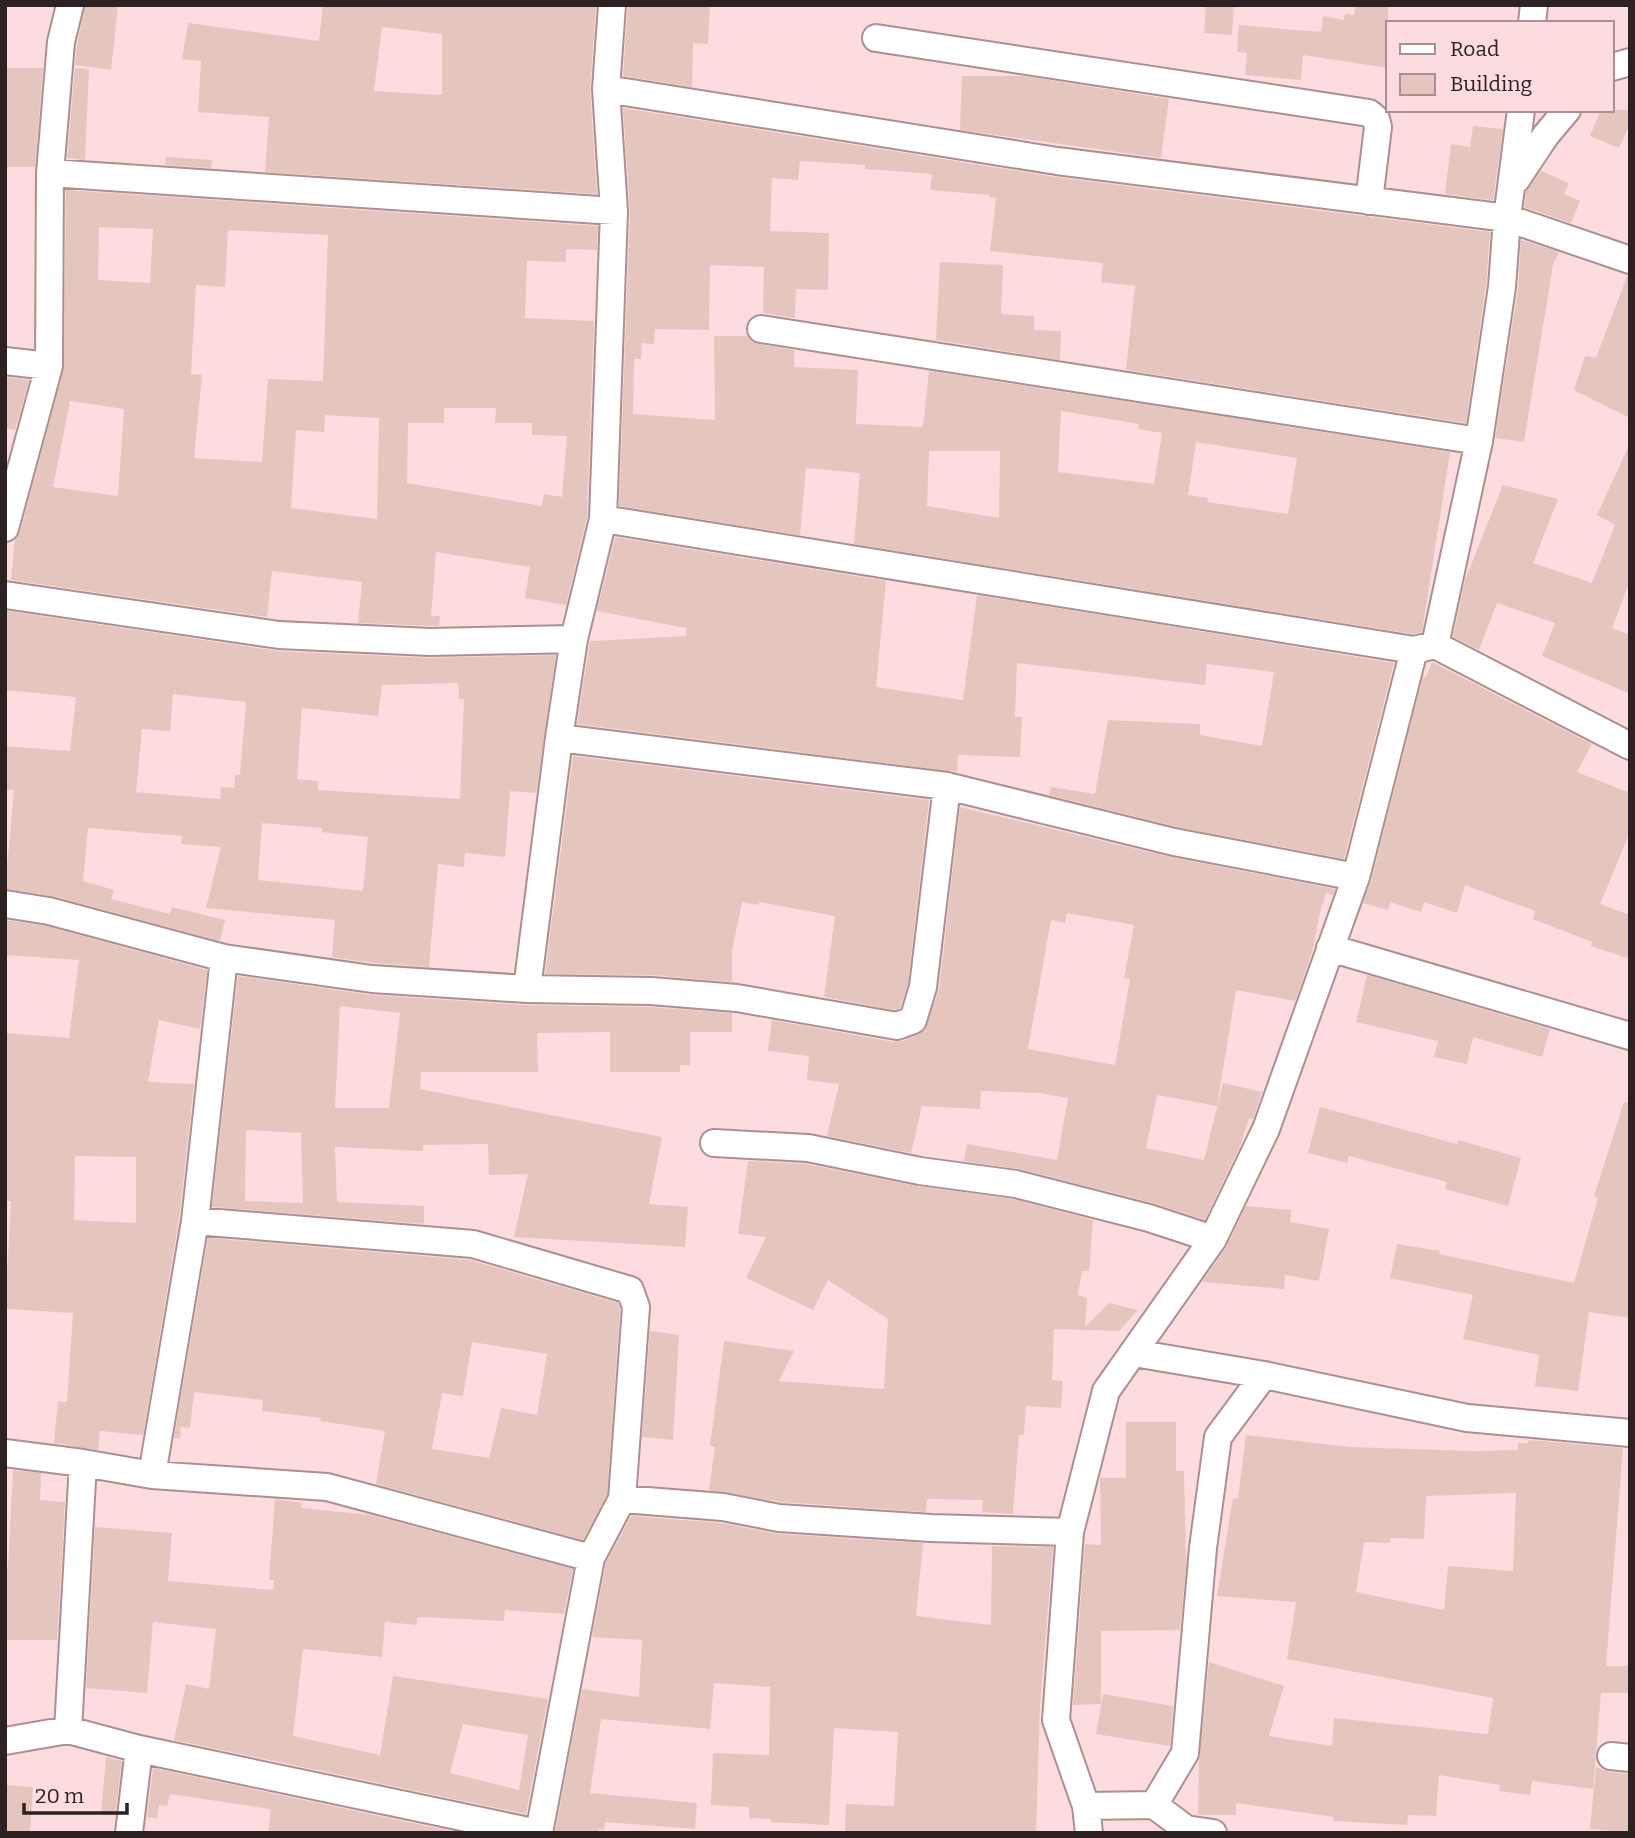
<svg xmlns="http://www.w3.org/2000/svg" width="1635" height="1838" font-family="Bitter,serif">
	<rect width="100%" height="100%" fill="#fcdcdf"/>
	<path fill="#e5c6bf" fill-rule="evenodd" d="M85,5H118L111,70L75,65L77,45Z
		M323,5H596L590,90L597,194L265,172L269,117L198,112L201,61L182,59L188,23L319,41ZM382,27L442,34V95L374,91Z
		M628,5H710L708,44L693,43L692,87L623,76Z
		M1206,5H1234L1232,35L1204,33Z
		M1356,5H1388V68L1303,55L1301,80L1245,75L1247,53L1237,52L1239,25L1321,32L1323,16L1344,20L1345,14L1354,15Z
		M5,68H43L35,167H5Z
		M75,68L89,69L85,160L67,158Z
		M962,76H1023L1169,99L1161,158L960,130Z
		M623,108L1055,177L1490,232L1486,285L1466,423L1126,370L1135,286L1101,282L1103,263L990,251L996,198L989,197V195L930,190L932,174L865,169V165L800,161L798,180L772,178L770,231L829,233L828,290L796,289L795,318L763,313L764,267L710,265L709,330L655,329L654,344L642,343L641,359H634L633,414L715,420L714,336H747L758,344L794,350V367L858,370L856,424L923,427L929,371L1450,452L1422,632L1413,634L854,544L860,473L806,468L800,535L619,506L630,212ZM1061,411L1139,424L1138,429L1162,433L1154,484L1058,472ZM1196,442L1297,458L1288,514L1207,502L1208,498L1188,495ZM929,451H1000L999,518L927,506Z
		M1601,110H1630V124L1619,148L1590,136Z
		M1473,126L1503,129L1493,200L1445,194L1451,144L1470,147Z
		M166,157L212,160L211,168L165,165Z
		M1541,171L1569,183L1564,194L1580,201L1571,223L1524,207L1526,191Z
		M66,190L598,226L597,250L566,249V262L527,261L525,318L594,321L587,517L566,605L525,598L530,567L436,552L431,616H440L439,626L358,623L362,582L272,571L267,617L11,580L15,540L20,532L64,368ZM99,227L153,229L150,283L98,280ZM228,230L328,235L323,381L268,379L262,462L194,458L202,375L191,374L196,285L225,287ZM70,401L124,409L118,496L53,487ZM444,408H496L495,423H532V435L567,436L562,497L544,494L542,506L407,483L408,423H444ZM325,415L379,418L377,519L291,508L296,430L324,432Z
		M1521,240L1559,252L1553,265L1524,442L1495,438L1518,289Z
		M940,262L1003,265L1001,314L1034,316V330L1061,331L1060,360L936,340Z
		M1627,276L1630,277V418L1574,390L1585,356L1596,358Z
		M8,377L29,380L15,430L5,428V393Z
		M1630,443V581L1612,628L1630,635V694L1542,656L1555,623L1497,603L1479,650L1453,637L1465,580L1503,485L1558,499L1533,563L1592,583L1615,525L1597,515Z
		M615,537L886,581L876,687L963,700L977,595L1394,663L1344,859L1177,827L1049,795L1051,787L1095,794L1108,720L1200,724V735L1262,746L1274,672L1207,664L1205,685L1017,663L1015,717H1022L1020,757L958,755L957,772L577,724L590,641L686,636V628L597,611Z
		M7,611L278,651L430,658L556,655L536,793L510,791L505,857L465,853L464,867L438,864L429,967L374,963L332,957L335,920L206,908L221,847L181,844L182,836L88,828L83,881L114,890L111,899L170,914L172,907L225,920L220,941L53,896L5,889L14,790H5V746L70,751L76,697L5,690V612ZM458,683L459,699H464L460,799L318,790V781L297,779L302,708L378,716L382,685ZM173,694L246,702L240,775H235L234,788L221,787L220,799L136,792L142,729L170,731ZM262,823L322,828V832L368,837L363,891L258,880Z
		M1432,662L1592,744L1577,772L1630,793V832L1600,904L1630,915V959L1591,946L1592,942L1533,919L1535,911L1465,885L1457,913L1424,902L1421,912L1390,902L1388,910L1363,903L1371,881L1423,677H1426Z
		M573,756L929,800L908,984L900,1008L895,1010L824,997L835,916L759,902V905L742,902L732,951V982L652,975L545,974Z
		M960,807L1170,857L1335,889L1333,895L1326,893L1323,904L1322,903L1312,952L1295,1001L1236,990L1217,1106L1157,1095L1146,1148L1204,1160L1223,1083L1262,1092L1253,1119L1249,1118L1241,1144L1205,1220L1153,1203L1020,1169L964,1161L967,1144L1057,1160L1068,1098L1039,1093L981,1091L980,1109L922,1106L911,1153L827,1136L839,1084L807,1080L809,1056L768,1051L772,1020L894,1042L903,1041L925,1030L939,989ZM1067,913L1134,925L1124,978L1130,979L1115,1065L1028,1049L1051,920L1065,923Z
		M5,920L46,926L207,970L200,1029L159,1020L148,1082L194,1084L179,1219L143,1435L100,1431L98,1450L54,1443L58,1401L67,1402L73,1313L5,1309L11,1201H5V1033L69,1038L79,960L5,955ZM75,1156L136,1157V1223L74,1220Z
		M1367,975L1550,1029L1542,1057L1473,1037L1467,1064L1434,1057L1438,1041L1356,1022Z
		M238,976L371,995L526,1005L650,1007L732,1013V1032H690V1065H680V1072H610V1032L537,1033L538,1072H421L420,1089L662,1137L649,1204L688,1207L685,1247L514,1237L528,1174L489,1175L488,1144L423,1145V1151L335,1147L337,1202L424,1206V1224L212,1207ZM340,1006L400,1013L389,1108H335ZM246,1130L301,1133L303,1203L245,1201Z
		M1624,1102L1630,1103V1318L1589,1312L1578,1391L1535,1386L1539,1355L1463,1339L1473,1295L1390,1278L1397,1244L1440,1251L1439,1254L1574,1283L1598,1198L1594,1196Z
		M1320,1107L1457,1144L1458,1140L1521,1158L1508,1206L1445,1189L1447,1182L1349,1156L1347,1163L1308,1153Z
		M748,1161L806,1164L917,1186L1013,1199L1093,1220L1089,1271H1082L1078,1295L1087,1298L1085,1327L1109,1303L1138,1310L1119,1331L1054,1329L1052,1380L1063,1381L1061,1408L1026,1406L1024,1435H1019L1013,1514L982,1512L983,1500L927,1499L926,1512L781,1502L709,1490L715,1447L710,1446L724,1341L794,1351L779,1381L884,1389L888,1319L828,1280L813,1310L746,1278L766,1237L738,1234Z
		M1246,1206L1291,1210L1290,1222L1329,1229L1319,1281L1285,1275L1284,1289L1202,1282L1227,1246Z
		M208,1238L470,1260L618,1303L620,1309L607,1495L583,1540L376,1484L385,1431L320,1421L321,1418L262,1411L263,1400L194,1392L190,1428L181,1427L180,1438H174ZM472,1342L547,1354L537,1415L501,1408L489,1458L432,1449L442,1393L463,1396Z
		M650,1331L679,1335L673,1440L642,1437Z
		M1126,1422H1176V1471H1184L1186,1567L1180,1630L1101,1631V1704L1073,1705L1085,1544L1101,1545L1100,1478H1126Z
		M1246,1435L1349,1447L1473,1451L1518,1450V1443H1528V1440L1623,1448L1606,1666H1630V1693H1601L1593,1789L1532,1781L1530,1795L1499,1791L1500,1785L1439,1775L1436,1816L1408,1815L1407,1825L1333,1821L1334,1817L1236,1803V1815H1198L1199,1760L1209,1662L1284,1686L1269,1736L1332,1746L1334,1718L1488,1734L1493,1698L1287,1659L1296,1602L1217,1596L1233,1498L1238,1499ZM1516,1493L1513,1571L1448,1566L1444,1610L1356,1592L1364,1542L1390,1543L1391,1538L1424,1539L1426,1496Z
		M13,1470L41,1473L40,1500L65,1502L57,1640H5L6,1567H8Z
		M275,1499L302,1503L301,1508L371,1515L573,1569L564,1614L505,1610L504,1621L421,1617L417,1618V1625L385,1622L382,1657L303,1649L293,1736L380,1755L393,1676L548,1699L526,1814L174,1740L186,1684L209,1689L216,1629L153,1622L147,1693L86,1688L95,1527L172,1533L168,1581L273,1590L274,1580H269ZM463,1724L528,1735L519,1790L450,1773Z
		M631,1516L721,1523L778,1534L923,1543L916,1616L991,1625L992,1546L1053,1547L1040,1706L1036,1833H845L846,1804L894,1806L898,1732L834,1728L829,1825L771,1822V1819L749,1818V1807L711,1805L713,1753L769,1755L770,1687L714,1683L710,1729L601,1719L590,1793L697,1803L695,1829L605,1822L604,1830L599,1829L598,1833H555L582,1689L639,1697L642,1640L592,1637L606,1563Z
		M1103,1694L1173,1706L1170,1746L1096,1734Z
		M106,1757L122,1761L115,1815L101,1814Z
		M1596,1767L1609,1772L1630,1774V1833L1590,1829Z
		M153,1768L460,1833H268L271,1809L170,1794L167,1806L159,1805L157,1818L147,1817Z
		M5,1785L33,1787L30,1833H5Z"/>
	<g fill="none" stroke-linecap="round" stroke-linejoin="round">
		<g stroke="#ad8f92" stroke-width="30">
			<path id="street" d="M1532,23L1534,5
				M876,38L1369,113L1376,119L1378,127L1369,201
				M1612,67L1630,62
				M606,89L1057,161L1507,218L1630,260
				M50,173L614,211
				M1516,180L1546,135L1567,110
				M761,329L1479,441
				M5,361L49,366
				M603,519L1414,650
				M5,528L49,366L50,173L61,42L70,5
				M5,595L279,635L430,642L574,639
				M1435,645L1630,746
				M559,738L947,786L1174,842L1356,877
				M5,904L49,911L224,958L372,979L527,989L651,991L737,998L897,1026L913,1020L923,987L947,786
				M1330,948L1630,1036
				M527,989L559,738L574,639L603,519L614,211L606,89L612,5
				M714,1143L808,1148L920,1171L1016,1184L1149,1218L1213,1239
				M195,1221L473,1244L630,1290L636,1307L622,1499L591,1558L539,1833
				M1134,1353L1264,1375L1467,1418L1630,1433
				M5,1453L83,1463L152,1475L327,1487L591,1558
				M152,1475L195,1221L224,958
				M622,1499L723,1507L779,1518L931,1528L1070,1532
				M68,1730L83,1463
				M5,1741L68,1730L139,1749L538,1833
				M1611,1756L1630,1758
				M1154,1805L1186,1829L1213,1833
				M1086,1806L1154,1805L1185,1753L1203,1548L1218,1437L1264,1375
				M129,1833L139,1749
				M1089,1833L1086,1806L1056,1720L1070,1532L1106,1391L1213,1239L1266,1129L1356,877L1414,650L1435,645L1479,441L1502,287L1507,218L1521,110"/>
		</g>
		<use href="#street" stroke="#fff" stroke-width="26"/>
	</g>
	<rect width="1635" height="1838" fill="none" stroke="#2d2122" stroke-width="14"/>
	<rect x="1386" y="21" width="228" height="91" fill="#fcdcdf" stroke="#a99193" stroke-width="2"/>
	<rect x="1400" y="44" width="35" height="10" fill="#ffffff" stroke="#a99193" stroke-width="2"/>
	<text x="1450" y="56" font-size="21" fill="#2d2122">Road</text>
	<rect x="1400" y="74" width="35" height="21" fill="#e5c6bf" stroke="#a99193" stroke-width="2"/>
	<text x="1450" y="91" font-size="21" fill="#2d2122">Building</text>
	<path d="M24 1803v10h103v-10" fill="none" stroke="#2d2122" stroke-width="3.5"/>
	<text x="35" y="1803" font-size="21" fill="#2d2122" stroke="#fcdcdf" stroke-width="5" paint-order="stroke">20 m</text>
</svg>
